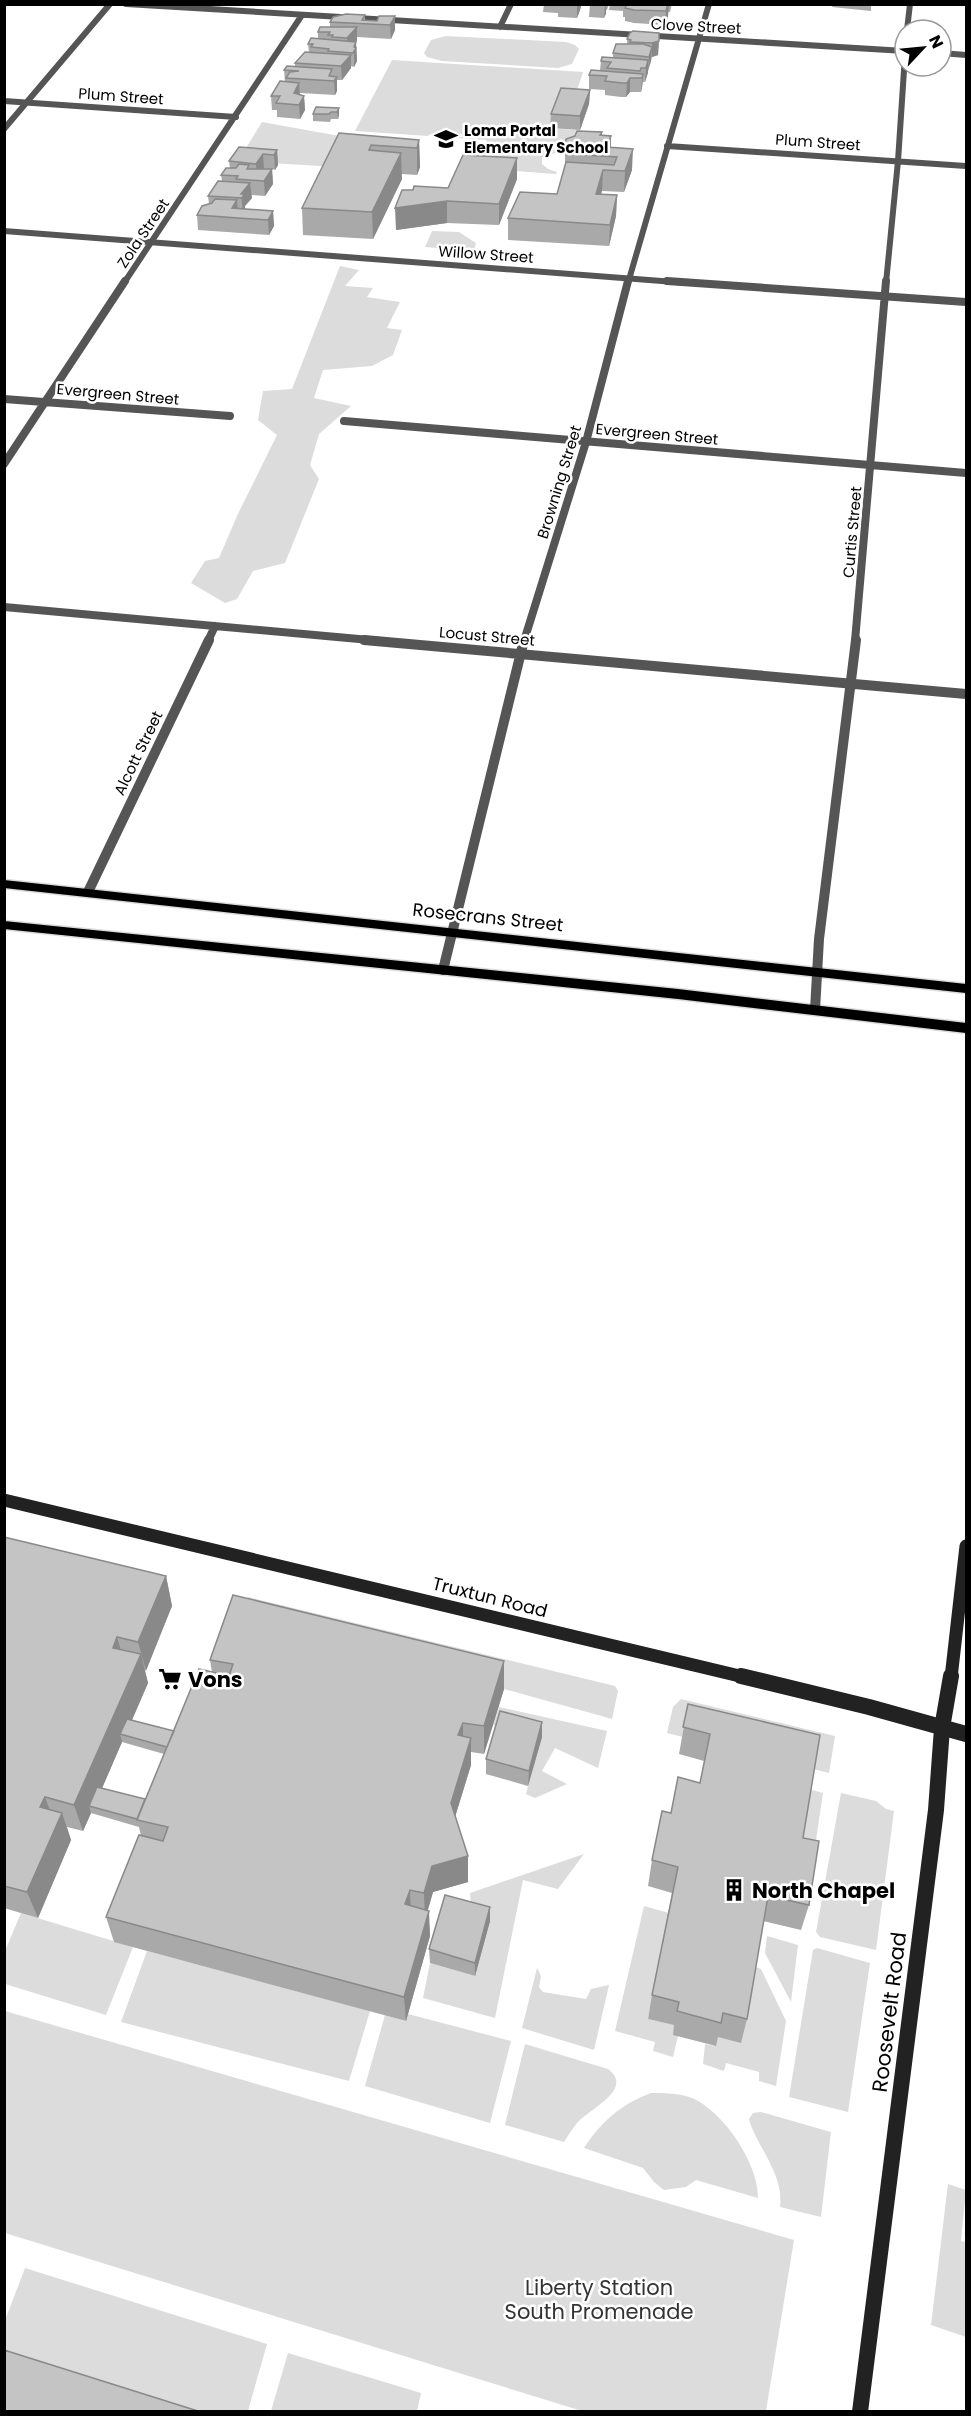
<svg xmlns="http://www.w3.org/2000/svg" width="971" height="2416" font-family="Poppins,sans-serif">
	<rect width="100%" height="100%" fill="#fff"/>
	<path fill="#dcdcdc" d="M446,36L566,42L575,45L579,49L572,64L558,68L442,61L427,57L424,53L431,40Z
		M392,60L583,72L573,103L550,128L585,131L579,146L561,145L563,150L542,158V164L548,169L557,172L556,174L475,168L487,140L355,131Z
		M262,122L334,135L380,138L337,167L238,161Z
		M432,231L459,232L476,243L474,251L425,247Z
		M340,266L359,270L345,286L373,288L367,297L400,302L387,328L402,330L393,355L372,366L323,370L314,398L351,406L319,434L310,465L319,479L285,563L253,571L237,599L225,603L191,583L205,561L219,558L237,516L277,435L258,420L263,391L292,389Z
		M248,1597L615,1686L618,1691L612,1719L504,1689L238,1624Z
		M681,1699L835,1736L829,1773L667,1733L673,1707Z
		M499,1707L607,1731L598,1768L555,1748L542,1771L567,1784L535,1798L526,1794L541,1737L493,1725Z
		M809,1789L823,1793L812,1867L796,1864Z
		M841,1793L876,1801L886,1809L894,1811L876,1950L820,1937L816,1932Z
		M584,1854L558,1889L523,1880L495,2018L423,1998L430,1963L475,1976L470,1893Z
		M644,1906L669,1913L648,2019L675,2025L678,2036L673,2057L653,2051L655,2042L615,2031Z
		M21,1913L133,1947L106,2015L5,1984V1951Z
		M767,1936L798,1945L791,2002L765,1953Z
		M817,1948L870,1963L848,2112L789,2097L813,1950Z
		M147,1951L370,2011L349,2081L121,2022Z
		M753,1966L761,1969L786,2021L776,2086L759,2081V2072L726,2063L724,2071L703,2064L705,2044L715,2046L717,2037Z
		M537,1968L541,1976L539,1987L543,1992L586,1999L591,1989L609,1985L594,2050L522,2028Z
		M5,2011L794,2240L766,2411H582L5,2233Z
		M408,2014L511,2041L490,2123L365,2086L385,2015L405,2021Z
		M525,2044L608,2069C635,2089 589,2109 577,2123C572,2129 568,2136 564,2142L505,2125Z
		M651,2093C665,2093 678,2093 692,2098C723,2111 759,2164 758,2198L696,2180L686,2187L664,2190L654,2182L643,2168L584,2148C601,2122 621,2104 651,2093Z
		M761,2112L831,2132L821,2217L780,2207C784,2176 760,2150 750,2123L749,2119L753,2113Z
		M948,2184L966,2190L961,2241L966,2242V2337L931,2325Z
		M25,2268L267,2344L248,2411H158L5,2363L4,2323Z
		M288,2353L421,2393L417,2411H271Z"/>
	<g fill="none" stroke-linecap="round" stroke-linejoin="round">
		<g stroke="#dbdbdb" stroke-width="3">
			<path id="primary" d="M4,880L966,984V993L4,888Z
				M4,921L678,989L966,1023V1033L678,999L4,929Z"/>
		</g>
		<path stroke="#555" stroke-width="6" d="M126,4L905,51
			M500,27L511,4
			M907,30L910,4
			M941,53L966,55
			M4,101L236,117
			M4,129L110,4
			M667,146L966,166
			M4,231L688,283
			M124,283L302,15
			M628,283L709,4
			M886,283L898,161L905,55"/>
		<path stroke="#555" stroke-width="8" d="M667,281L966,302
			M4,399L230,416
			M344,421L966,473
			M4,464L125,281
			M4,607L381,641
			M208,641L215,626
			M524,641L586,442L628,281
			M855,641L886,281"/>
		<path stroke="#555" stroke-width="10" d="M364,640L966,694
			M88,892L209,640
			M443,970L524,640
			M815,1010L819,939L856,640"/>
		<path stroke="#222" stroke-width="13" d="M4,1500L748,1678
			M951,1678L966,1546"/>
		<path stroke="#222" stroke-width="16" d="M741,1676L869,1707L966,1734
			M860,2412L936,1810L942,1728L951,1676"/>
		<use href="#primary" fill="#000" fill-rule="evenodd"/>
	</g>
	<path fill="#a9a9a9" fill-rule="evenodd" d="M544,4H587L581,6L580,10L577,18L558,17V13L543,12Z
		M590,4H609L607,10H606L604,18L589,17Z
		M610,4H672L670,12H668L665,25L634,23L625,21V17H623V11L609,10Z
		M833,4H874V6H871V11L832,7Z
		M365,15V20L377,21L395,16V30L391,39L357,37V40L356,42L357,61L354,67L351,66V68L342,80H337V91L335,95L300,93V95L304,96L305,110L300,119L277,117V110H272L271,96L285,82L284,70L295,66V63L309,52L308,44L318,39V32L330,27V22Z
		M659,33L658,55L652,57L651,61L645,82H643L641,92H630L626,97H621L605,95V90L589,89V75L600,70L601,61L613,57V53L627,44V39Z
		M590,90L589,104L580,130L550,128L551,114Z
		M339,108V115L338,119H331L330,122L313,121V114Z
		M602,132V135L611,136V147L632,170L624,192L602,191L601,194L617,195L616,216L609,246L508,240V218L557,194L565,165V144Z
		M339,133L419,140L420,167L417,175L401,174L402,179L373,239L303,235L302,208Z
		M277,150L278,165L275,170L272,169L273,184L265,196L251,195L252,198L245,206V209L273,211L274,226L269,235L198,230L197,215L209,204L208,196L222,181L221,175L230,168L229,161Z
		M517,158V179L499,225L447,223L396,230L413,190L448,188Z
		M4,1537L166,1576L172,1606L145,1671L148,1683L132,1720L174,1731L212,1672L210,1660L504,1689L484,1754L471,1752V1765L455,1817L468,1856V1882L433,1892L428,1910L430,1936L406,2021L114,1942L106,1917L141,1836L139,1827L91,1813L83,1831L67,1827L71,1840L38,1918L4,1908ZM122,1742L164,1754L145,1799L102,1788Z
		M688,1704L803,1838L809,1905L801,1930L763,1921L747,2019L741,2043L718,2037L716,2046L673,2035L674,2025L648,2019L652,1995L672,1893L648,1886L652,1860L671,1813L700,1783L704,1761L679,1754Z
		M542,1737L528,1786L486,1774V1759Z
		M490,1907V1921L475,1976L430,1963L429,1949Z"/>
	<path fill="#898989" d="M577,4H587L581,6L580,10L577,18Z
		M605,4H606V14L604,18Z
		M669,4L668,17L665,25L666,11Z
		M395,16V30L391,39L390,25Z
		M357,27V40L348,52L347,38Z
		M659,41L658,55L652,57V43Z
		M356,42L357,61L354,67V47Z
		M652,47L651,61L648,70L649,57Z
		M351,55V68L342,80L341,66Z
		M648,60V73L645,82L646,68Z
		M643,74L642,88L641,92L642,78Z
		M337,77V91L335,95L334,81Z
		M630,78V92L626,97L627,83Z
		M299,83L300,97L294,93Z
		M590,90L589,104L580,130V116Z
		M304,96L305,110L300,119L299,105Z
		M339,108V115L338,119L337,112Z
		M611,136L610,157L607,147Z
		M419,140L420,167L417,175V148Z
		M633,149L632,170L624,192L625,171Z
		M277,150L278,165L275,170L274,155Z
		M401,153L402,179L373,239L372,212Z
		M263,154L264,169L257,178L256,164Z
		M517,158V179L499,225V204Z
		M272,169L273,184L265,196L264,181Z
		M603,170L602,191L595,215L596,194Z
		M250,183L252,198L245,206V209L243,213L241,194Z
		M617,195L616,216L609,246L610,225Z
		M237,200L238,215L232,208Z
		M447,201V223L396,230L395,208Z
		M273,211L274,226L269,235L268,220Z
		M166,1576L172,1606L146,1671L138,1642Z
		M117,1637L125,1665L113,1648Z
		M141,1654L148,1683L125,1736L120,1734L122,1742L94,1807L89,1806L91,1813L83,1831L74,1805Z
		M504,1661V1689L484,1754V1726Z
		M542,1722V1737L528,1786L529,1771Z
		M463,1723V1751L458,1735Z
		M471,1738V1765L451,1830V1803Z
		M45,1797L55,1824L40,1807Z
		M62,1813L71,1840L38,1918L27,1892Z
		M468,1856V1882L433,1892L425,1919L424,1893L432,1866Z
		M410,1890L411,1915L405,1904Z
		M490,1907V1921L475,1976V1963Z
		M429,1911L430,1936L406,2021L404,1997Z"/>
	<path fill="#c4c4c4" stroke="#898989" stroke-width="1.5" d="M627,4H668L666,11L634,10L625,8Z
		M346,14L365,15L362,20L377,21L379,16H395L390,25L330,22L333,17Z
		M320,27H357L347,38L332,37L333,35H328L330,32H318Z
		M633,31L659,33V41L652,43L630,42L631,40L627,39L630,33Z
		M311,38L356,42L354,47L356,48L353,53L328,51L329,49L311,47L313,44H308Z
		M616,44H643L652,47L649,57L613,53Z
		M305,52L351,55L341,66L295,63Z
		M602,57L648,60L646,68H641L640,71L607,68L611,62L601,61Z
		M287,66L332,69L329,76L337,77L334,81L286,78L290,72L299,71L284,70Z
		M591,70L643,74L642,78H630L627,83H622L605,81L607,76L589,75Z
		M280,81L299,83L294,93L304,96L299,105L276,103L280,96H271Z
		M561,88L590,90L580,116L551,114Z
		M316,107L339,108L337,112H331L329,114H313Z
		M577,131L602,132L600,135L611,136L607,147L633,149L625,171L603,170L596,194L617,195L610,225L508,218L520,192L557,194L566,162L614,165L617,157L567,154L570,146L565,144L566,139L575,136Z
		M339,133L419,140L417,148L371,145L369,150L401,153L372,212L302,208Z
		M239,147L277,150L274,155L263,154L256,164L229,161Z
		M463,155L517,158L499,204L447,201L395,208L402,190H413L414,186L448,188Z
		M239,164L249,165L247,169H272L264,181L236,179L238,176L221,175L226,168H236Z
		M218,181L250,183L241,194H244L242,198L208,196Z
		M215,199L237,200L232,208L273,211L268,220L197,215L202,206L212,203Z
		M4,1537L166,1576L138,1642L117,1637L113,1648L141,1654L74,1805L45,1797L40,1807L62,1813L27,1892L4,1886Z
		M233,1595L504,1661L484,1726L463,1723L458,1735L471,1738L451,1803L468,1856L432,1866L424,1893L410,1890L405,1904L429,1911L404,1997L106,1917L139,1835L163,1841L168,1827L137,1820L199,1669L229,1676L233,1664L210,1660Z
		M688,1704L820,1735L803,1838L819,1841L809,1905L768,1896L747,2019L723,2013L721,2023L677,2011L679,2002L652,1995L678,1867L652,1860L662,1811L671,1813L678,1777L700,1783L710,1734L683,1727Z
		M500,1711L542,1722L529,1771L486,1759Z
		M127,1719L174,1731L167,1747L120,1734Z
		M97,1787L145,1799L137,1819L89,1806Z
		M445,1895L490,1907L475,1963L429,1949Z
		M4,2350L201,2412H4Z"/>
	<defs>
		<g id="school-bare" transform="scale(1.8)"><path d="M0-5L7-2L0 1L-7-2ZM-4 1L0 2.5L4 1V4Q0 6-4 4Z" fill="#000" stroke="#fff" stroke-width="2.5" paint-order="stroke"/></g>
		<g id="supermarket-bare" transform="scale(1.8)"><path d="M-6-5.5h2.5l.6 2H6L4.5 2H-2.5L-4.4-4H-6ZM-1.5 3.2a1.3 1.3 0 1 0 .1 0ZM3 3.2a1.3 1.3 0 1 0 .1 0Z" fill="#000" stroke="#fff" stroke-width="2.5" paint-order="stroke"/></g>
		<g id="building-bare" transform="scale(1.8)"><path d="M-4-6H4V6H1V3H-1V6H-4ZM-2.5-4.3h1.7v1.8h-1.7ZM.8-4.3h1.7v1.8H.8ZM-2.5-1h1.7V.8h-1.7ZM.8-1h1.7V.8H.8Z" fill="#000" stroke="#fff" stroke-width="2.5" paint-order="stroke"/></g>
	</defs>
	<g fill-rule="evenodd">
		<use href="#school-bare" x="446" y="139"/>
		<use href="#supermarket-bare" x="170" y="1679"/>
		<use href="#building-bare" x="734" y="1890"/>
	</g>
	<g text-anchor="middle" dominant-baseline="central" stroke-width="5" stroke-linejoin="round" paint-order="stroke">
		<g font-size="15" fill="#000" stroke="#fff">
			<text transform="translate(696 26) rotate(3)">Clove Street</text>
			<text transform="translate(121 96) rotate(4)">Plum Street</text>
			<text transform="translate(818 142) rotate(4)">Plum Street</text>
			<text transform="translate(143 233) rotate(-56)">Zola Street</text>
			<text transform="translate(486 254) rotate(4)">Willow Street</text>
			<text transform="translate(118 394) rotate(5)">Evergreen Street</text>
			<text transform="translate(657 434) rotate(5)">Evergreen Street</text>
			<text transform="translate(559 482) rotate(-73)">Browning Street</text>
			<text transform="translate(852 532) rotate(-85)">Curtis Street</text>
			<text transform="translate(487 636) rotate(5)">Locust Street</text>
			<text transform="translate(138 753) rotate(-64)">Alcott Street</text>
		</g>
		<g font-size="15" font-weight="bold" fill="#000" stroke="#fff" text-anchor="start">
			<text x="464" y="130">Loma Portal<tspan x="464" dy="17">Elementary School</tspan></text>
		</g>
		<g font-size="18" fill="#000" stroke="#fff">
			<text transform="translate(488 917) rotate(6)">Rosecrans Street</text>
			<text transform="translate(490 1597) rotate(14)">Truxtun Road</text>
		</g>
		<g font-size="21" font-weight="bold" fill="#000" stroke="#fff" text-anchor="start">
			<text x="188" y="1679">Vons</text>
			<text x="752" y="1890">North Chapel</text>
		</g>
		<g font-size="21" fill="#000" stroke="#fff">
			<text transform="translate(889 2012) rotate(-83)">Roosevelt Road</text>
		</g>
		<g font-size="21" fill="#333" stroke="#fff">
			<text x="599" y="2287">Liberty Station<tspan x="599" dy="24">South Promenade</tspan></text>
		</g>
	</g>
	<rect width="971" height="2416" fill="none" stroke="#000000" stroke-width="12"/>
	<g transform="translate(923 48) rotate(64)"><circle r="28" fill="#ffffff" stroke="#999999" stroke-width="1.5"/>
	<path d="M0-4.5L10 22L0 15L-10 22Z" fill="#000000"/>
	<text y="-9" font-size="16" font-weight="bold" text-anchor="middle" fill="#000000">N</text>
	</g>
</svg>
